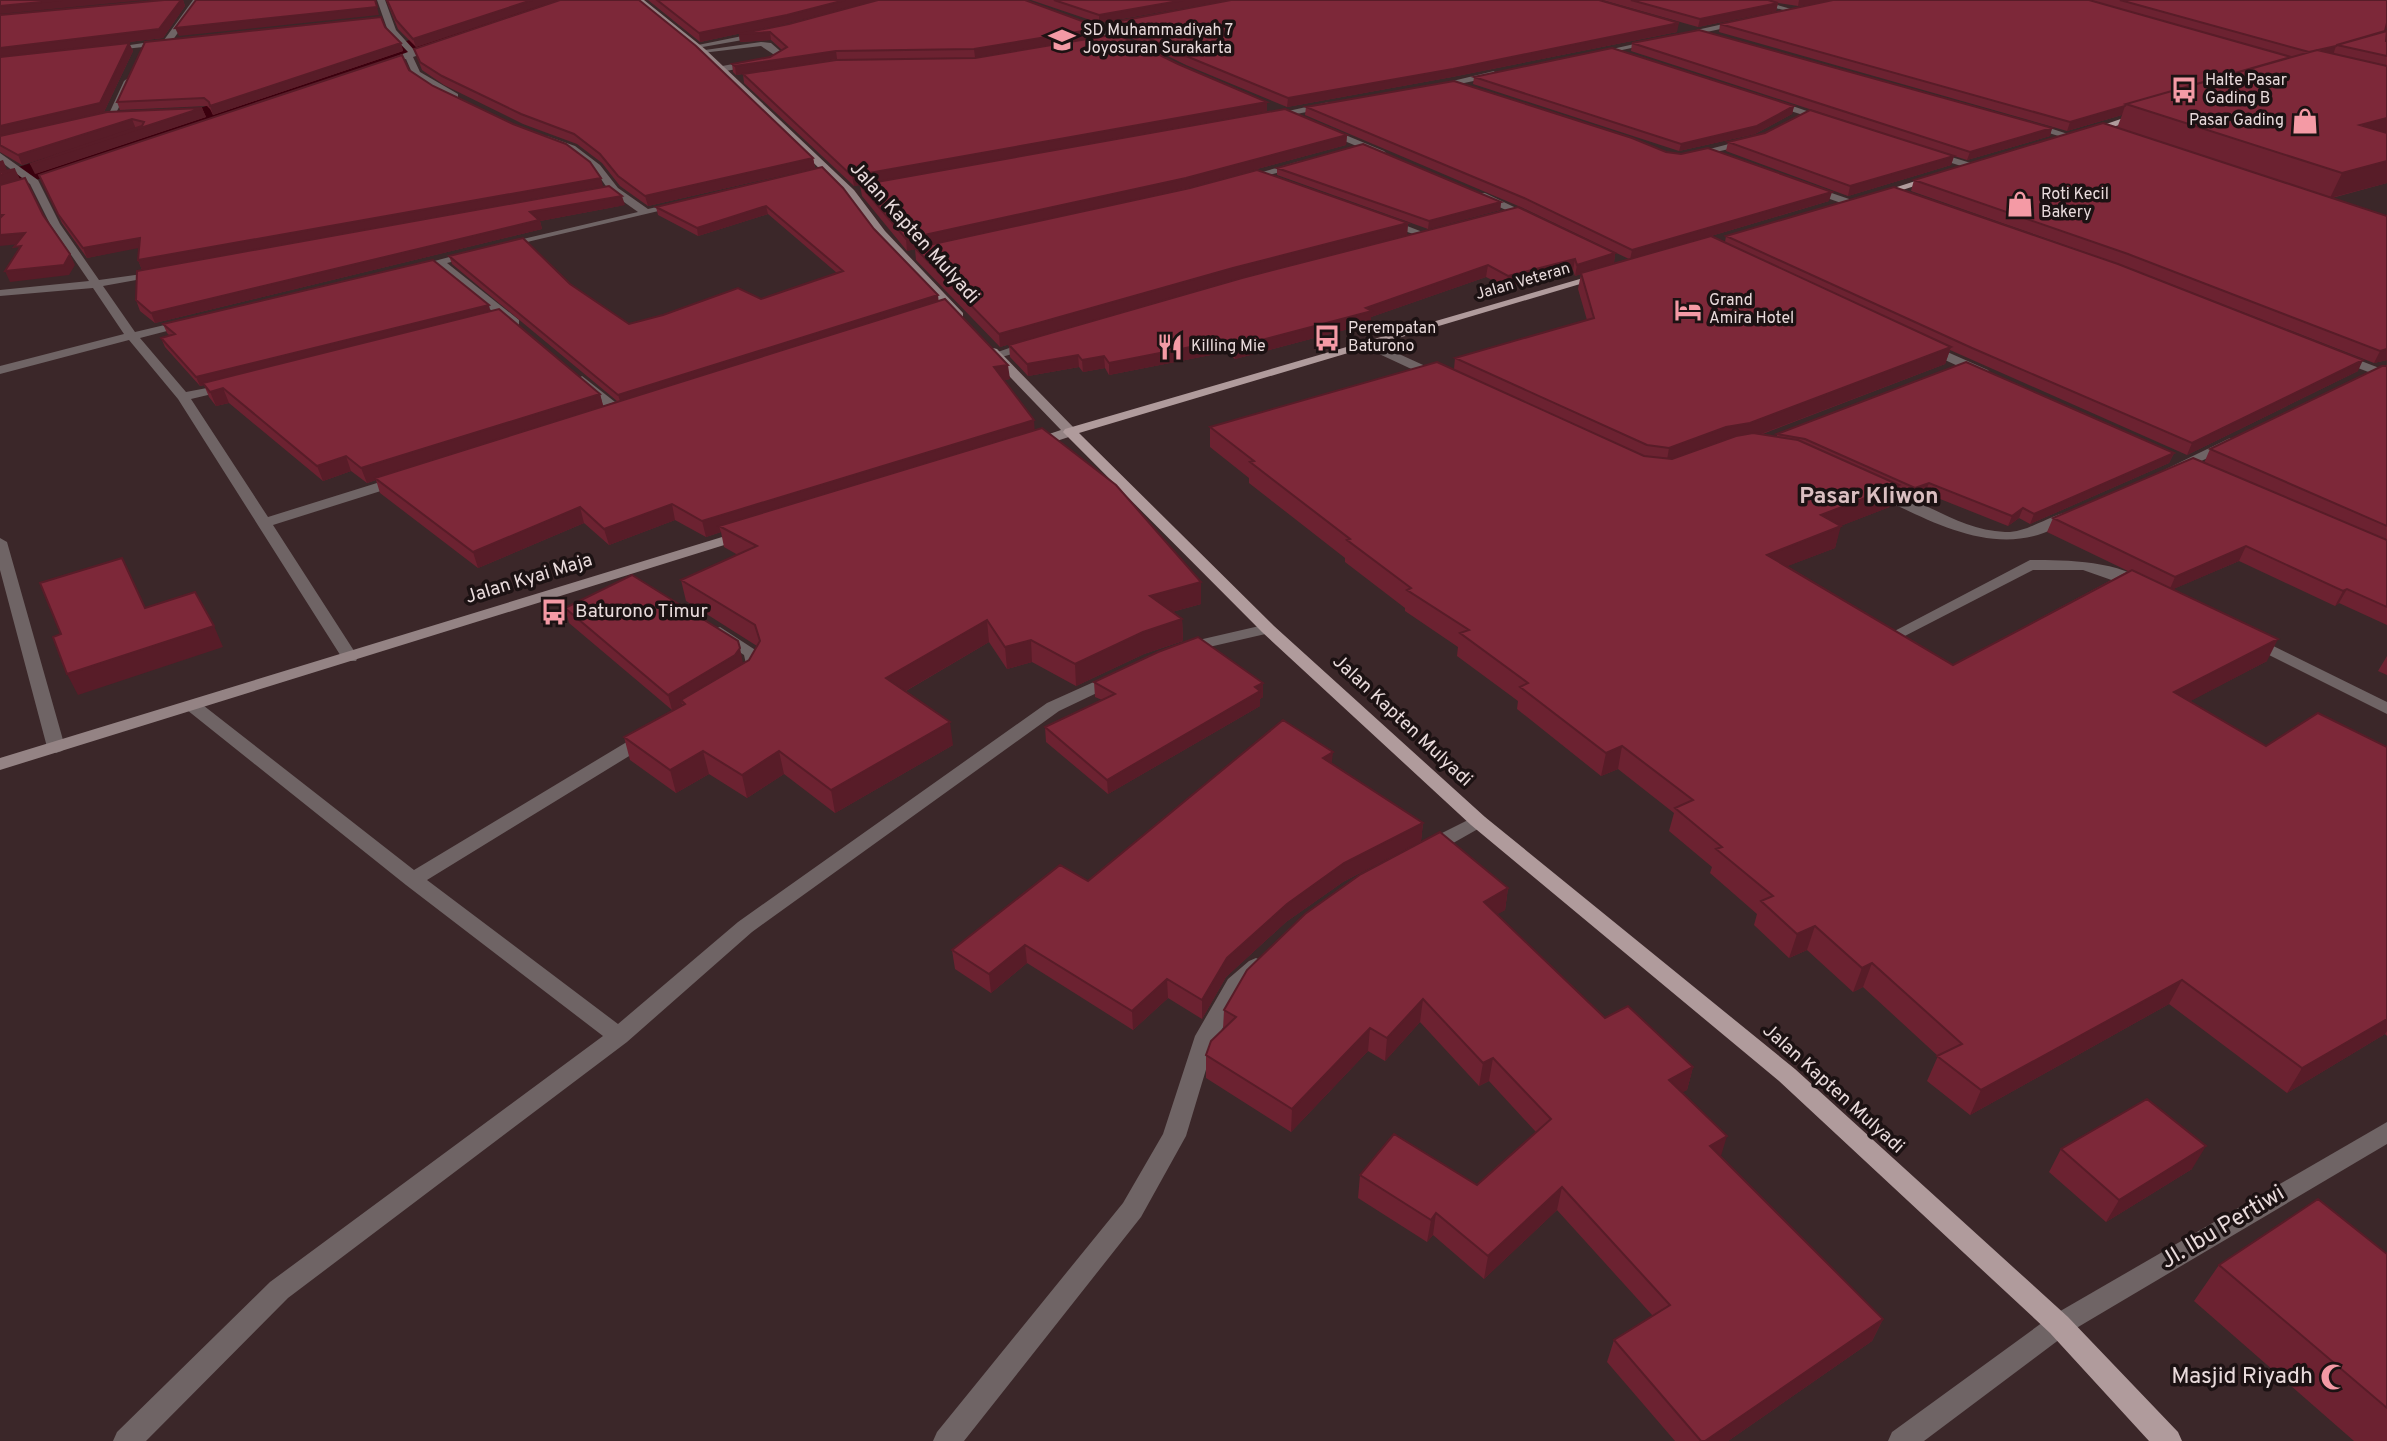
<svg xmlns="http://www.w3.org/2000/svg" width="2387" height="1441" font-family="Overpass,sans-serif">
	<rect width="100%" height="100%" fill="#3b2729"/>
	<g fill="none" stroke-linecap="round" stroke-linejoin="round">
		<path fill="#3b000e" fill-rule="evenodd" d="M532,0H565L562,5L0,192V173Z"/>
		<path fill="#6f6465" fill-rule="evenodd" d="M761,42L771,43L786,56L771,63L720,72L717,67L776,56L761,46L702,53L698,51Z
			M2030,560C2062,560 2124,560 2148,585L2140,590L2083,570H2033L1899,639L1893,641L1885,636Z
			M2253,636L2387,702V714L2247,644L2245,641L2247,638Z"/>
		<path fill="#6f6465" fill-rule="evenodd" d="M193,0H201L170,44L107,51L103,49L164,40Z
			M377,0H385L396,30L415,51L440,44V48L413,57L420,72L458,94V98H452L413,75L406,59L378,67V63L408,52L388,31Z
			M1747,0H1760L1798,11L1794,13Z
			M1079,20L1137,43L1138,45L1131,47L1076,24Z
			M1741,20L1744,24L1594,56L1590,54Z
			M762,32L765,36L697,48L693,46Z
			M1494,71L1497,76L1436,89L1432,86Z
			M128,78L132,81L116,113L132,116L127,119L107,118L124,81Z
			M1769,100H1775L1830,119L1822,121L1769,104Z
			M1329,102L1333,105L1332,107L1271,119L1266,116Z
			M2025,122H2031L2077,137L2072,140L2025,126Z
			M1326,127L1384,151L1386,153L1378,155L1323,132L1321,130Z
			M547,136L575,146L600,165L618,188L648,209L679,202L684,205L502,248V244L638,212L610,192L594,169L569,150L544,141L542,139Z
			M1748,139L1751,140V144L1707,154L1702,151Z
			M1932,151L1974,164L1976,166L1971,169L1929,156L1927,154Z
			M0,153L38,180L60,224L99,280L164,271V275L103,286L135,332L190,319V325L140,338L186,392L233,383V389L191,399L268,517L393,478H403V484L273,525L358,657L356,661H344L178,399L129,340L0,374V366L124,334L93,288L0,296V290L89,281L50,224L30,184L0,161Z
			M1300,161L1303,162V166L1243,182L1238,179Z
			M1808,185L1855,201L1856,203L1847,205L1804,190L1803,188Z
			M1477,193H1485L1537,218L1528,220L1477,197Z
			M1381,219H1389L1433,236L1428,239L1381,223Z
			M472,251L476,252V256L447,263L519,320V326H511L436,266L414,271L408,268Z
			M1366,339L1443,374L1445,377L1439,381L1435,380L1362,346V340Z
			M1032,340L1038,344L1036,347L995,359L989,355Z
			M1927,343L1988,370L1990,373L1988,376H1980L1923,350V344Z
			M2338,352L2387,371V379L2334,359L2332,356Z
			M582,376L624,409V415H614L578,383L576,380Z
			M2230,438L2235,439V445L2178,472L2173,473L2166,469Z
			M1874,485C1919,496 1957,530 2005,532C2031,533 2059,508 2076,512L2078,515C2072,521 2063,524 2055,528C1993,560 1925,518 1869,492V486Z
			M0,538L7,542L65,747L62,751L56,753L47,747L0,570Z
			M1268,624L1276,629L1274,632L1183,653L1175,648L1177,645Z
			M720,627L760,653L762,664L753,679H741L739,675L746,664L744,655L714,635L712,632L714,629Z
			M1116,672L1122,673L1124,677L1122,681L1059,711L752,932L627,1042L288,1298L146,1441H113L117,1432L270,1282L603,1036L406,885L187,710L184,706L187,702H199L414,870L640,734H652L655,738L652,742L427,880L618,1024L738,922L1047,703Z
			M1478,815L1485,817L1487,821L1485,825L1432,855H1418L1415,850L1418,845Z
			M1256,958L1263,961L1266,966L1244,991L1214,1043L1186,1136L1141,1217L964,1441H933L937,1432L1123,1203L1163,1134L1195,1036L1228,979L1249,961Z
			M2059,1313L2068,1317L2072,1325L2068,1333L1924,1441H1888L1892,1432L2050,1317Z"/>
		<path fill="#6f6465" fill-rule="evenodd" d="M2387,1122V1144L2068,1333L2059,1337L2050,1333L2046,1325L2050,1317Z"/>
		<path fill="#948384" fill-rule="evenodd" d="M635,0H644L705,49L854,190L885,231L963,313V319H955L877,235L846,194L699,53Z
			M993,348L997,349L1075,429V435L1038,447H1028V441L1061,430L989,355L987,352Z
			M745,530L750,531L752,534L750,537L0,770V758Z"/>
		<path fill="#b09b9c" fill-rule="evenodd" d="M2141,112L2145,115L2144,117L2088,135L2083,132Z
			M1931,176L1939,178L1881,197L1872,195Z
			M1597,274L1607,276L1079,433L1274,626L1485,817L1795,1069L2068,1317L2178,1432L2182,1441H2149L2050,1333L1779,1081L1471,825L1262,632L1063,432L1065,429Z"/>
	</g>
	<path fill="#6c2231" d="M164,0H183L185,6L163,38L33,53L129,43L133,51L104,112L7,135L202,108L206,117L35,174L116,135L22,165L0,152V15Z
		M386,0H558L416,47L398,29Z
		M648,0H876L788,23L700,42Z
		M1031,0H1227L1099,23Z
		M1602,0H2387L2385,31L2386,41H2387V183L2332,198L2387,216V360L2374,363L2124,266L1911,191L1914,180L2117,128L2122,115L2067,131L1719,32L1720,24L1818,3L1798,6L1778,3L1776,11L1698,27Z
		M1115,22L1677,32L1452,77L1287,107L1186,65L1115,30Z
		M789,24L1101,36L975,57L1178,64L1267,102V111L854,186L744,83L743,74L736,75L733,72L732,64L770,57L782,50L771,40L740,42L739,34Z
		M385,27L401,43L403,51L213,115L210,109L207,106L120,110L117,102Z
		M1632,43L2052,128L2050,136L1967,160L1954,156L1951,165L1848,196L1726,151L1728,142L1892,136L1631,51Z
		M414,49L813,158L815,168L648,206L620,186L602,163L577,144L523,124L444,85L422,70Z
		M409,70L433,86L603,186L142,270L138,260L139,247L87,258L62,223L39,175Z
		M1474,77L1794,106L1792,114L1755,134L1679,151L1473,84Z
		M1306,107L1666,152L1829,201L1711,236L1725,242L1726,236L2358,371L2187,455L1950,350L1945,364L1760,435L1777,437V434L2174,453L2169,463L2030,524L2019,518L2008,526L1925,493L1912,498L1897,491L1892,506L1840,526L1835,548L1787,566L1953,665L2128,571L2047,532L2053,518L2204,463L2210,449L2387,366V625L2339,603L2335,606L2239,561L2173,589L2267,661L2190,701L2266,746L2387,747V1036L2385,1034L2287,1093L2169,1004L1970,1115L1927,1081L1938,1056L1863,987L1853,992L1807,950L1789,958L1754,925L1757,914L1710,873L1712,867L1669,831L1674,813L1618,769L1601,776L1517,709L1518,701L1457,656L1458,647L1405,611V608L1345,562V558L1249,483V478L1210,447V427L1454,369L1455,358L1587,320L1578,289L1581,274L1575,276L1573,270L1506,287L1486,277L1371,317V323L1235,359L1226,352L1109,375L1105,368L1083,372L1079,367L1028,376L1010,357L1009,345L1242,278L1615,253L1614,263L1629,259L1523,208L1305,115Z
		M1347,135L1346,145L1186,188L1408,223L1407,235L1232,280L1000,347L916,260L915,249L907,251L862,196L860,185Z
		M822,167L874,229L938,295V301L1010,379L1004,380L1034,420V430L1201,582V604L1172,612L1182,619L1183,641L1144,654L1076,686L1032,662L1007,669L989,642L906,691L953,745L835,813L784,774L747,798L709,774L676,793L630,760L624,737L683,705L682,704L672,710L569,623L565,608L743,663L749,660L757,646L686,601L681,580L738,555L724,547L721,532L706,537L675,520L609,545L584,523L478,568L380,493L376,480L367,483L351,471L323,481L229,403L216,406L209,397L204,385L200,386L165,347L161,338L170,336L167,333L163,324L490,311L600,394L603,406L617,401L452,264L449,256L570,284L629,324L761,299L837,273L768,214L698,236L658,215L656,207Z
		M1277,168L1501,202L1500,210L1428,229L1277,175Z
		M625,205L540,221L542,229L155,323L140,311L136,300L137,271Z
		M2387,656V675L2378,671Z
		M1094,682L1263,697L1260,699V706L1108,794L1046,742L1045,727L1102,700L1095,697Z
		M1332,764L1423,823L1421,841L1343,882L1286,922L1226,977L1202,1019L1168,998L1133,1030L1027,963L991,993L955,969L952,950L1088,881Z
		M1508,888L1505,910L1497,914L1605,1018L1693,1067L1687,1090L1682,1092L1721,1156L1883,1319L1872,1341L1728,1441H1675L1607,1362L1614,1340L1653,1316L1557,1210L1484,1279L1433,1235L1427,1242L1358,1198L1360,1175L1477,1185L1536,1132L1489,1081L1479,1086L1420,1022L1385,1061L1368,1051L1291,1132L1206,1078V1055L1223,1029L1224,1010Z
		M2061,1149L2192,1169L2106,1222L2049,1172Z
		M2387,1254V1441H2354L2194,1301L2219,1265Z"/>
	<path fill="#581c28" d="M62,0H146L0,14V6Z
		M181,0H183L185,6L163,38L0,57V48Z
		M532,0H558L416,47L413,39Z
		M845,0H876L788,23L700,42L699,33Z
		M1184,0H1227L1099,23V15Z
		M1799,0H1838L1798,6Z
		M1778,3L1776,11L1698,27L1700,19Z
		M377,7L379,15L179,36L175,28Z
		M1679,23L1677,32L1452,77L1287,107L1288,98Z
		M1101,28V36L975,57L974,49Z
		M770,32L771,40L740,42L739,34Z
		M129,43L133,51L104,112L0,136V126Z
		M401,43L403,51L213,115L210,106Z
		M2336,46L2333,55L2311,53Z
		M836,51L837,59L736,75L735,66Z
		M1267,102V111L854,186L852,176Z
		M1794,106L1792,114L1755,134L1679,151L1681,144Z
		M2125,106L2122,115L2067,131L2070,122Z
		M202,108L206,117L35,174L30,164Z
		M2387,118V139L2360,125Z
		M132,119L136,129L22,165L18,155Z
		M2052,128L2050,136L1967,160L1970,152Z
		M1347,135L1346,145L1186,188L907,251L906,239Z
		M1954,156L1951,165L1848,196L1850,186Z
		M813,158L815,168L648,206L645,196Z
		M3,160L7,170L0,173V161Z
		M2387,161V183L2330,198L2342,173Z
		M15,169L20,179L0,187V175Z
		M601,178L603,186L142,270L138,260Z
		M1832,192L1829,201L1630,260L1632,250Z
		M622,196L625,205L540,221L542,229L155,323L151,313L530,212Z
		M1501,202L1500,210L1428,229L1429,221Z
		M766,206L768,214L698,236L697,228Z
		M1408,223L1407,235L1232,280L1000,347L999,334L1233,268Z
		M25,233L30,243L0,246V235Z
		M140,238L144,247L87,258L83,248Z
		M1615,253L1614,264L1575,276L1577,265Z
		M70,254L75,265L69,275L10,282L5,271Z
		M1575,259L1573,270L1506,287L1508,276Z
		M1488,265L1486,277L1371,317V323L1235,359V347L1366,308Z
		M938,295L939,304L621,404L618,395Z
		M489,305L491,314L203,383L204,385L200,386L196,377Z
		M1226,340V352L1109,375V363Z
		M1951,347L1945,364L1745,440L1666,466L1669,448L1726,427Z
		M2387,349V360L2374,363L2380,351Z
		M1078,355L1079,367L1028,376L1027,364Z
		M1104,356L1105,368L1083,372L1082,360Z
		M2363,360L2358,371L2187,455L2192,443Z
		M1008,365L1010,379L996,382L994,367Z
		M223,388L229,403L216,406L210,392Z
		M600,394L604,409L375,478L376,480L367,483L361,468Z
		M1034,420L1035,435L719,526L721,532L706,537L702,521Z
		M2174,453L2169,463L2030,524L2034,514Z
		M346,456L351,471L323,481L317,466Z
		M1929,483L1925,493L1912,498L1915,488Z
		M1899,485L1892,506L1815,536L1821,515Z
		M672,504L675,520L609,545L604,529Z
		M580,507L584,523L478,568L473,552Z
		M2023,508L2019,518L2008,526L2012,516Z
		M1841,526L1835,548L1762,576L1767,555Z
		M2246,546L2239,561L2169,591L2175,577Z
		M1201,582V604L1150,618V596Z
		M2347,589L2339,603L2335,606L2343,591Z
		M1182,619L1183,641L1144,654L1076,686L1075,664L1143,632Z
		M987,620L989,642L890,700L886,678Z
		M214,626L223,647L78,695L67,674Z
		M2278,639L2267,661L2164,715L2174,692Z
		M1031,640L1032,662L1007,669L1005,647Z
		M740,648L743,663L681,700L682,704L672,710L668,695Z
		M1263,683V697L1260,699V706L1108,794L1107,780Z
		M950,722L953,745L835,813L831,790Z
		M1622,746L1618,769L1601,776L1606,753Z
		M703,751L709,774L676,793L670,770Z
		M779,751L784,774L747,798L742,775Z
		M1333,752L1331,770L1323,758Z
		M1423,823L1421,841L1343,882L1286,922L1226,977L1202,1019V1000L1227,958L1287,904L1344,863Z
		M1508,888L1505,910L1480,924L1484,902Z
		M1815,926L1807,950L1789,958L1797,934Z
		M1025,945L1027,963L991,993L989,974Z
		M1872,963L1863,987L1853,992L1862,968Z
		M1167,979L1168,998L1133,1030L1132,1011Z
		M2182,980L2169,1004L1970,1115L1981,1090Z
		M1423,999L1420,1022L1385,1061L1387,1038Z
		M2387,1019V1031L2385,1034L2287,1093L2302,1068Z
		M1370,1028L1368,1051L1291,1132L1292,1109Z
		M1493,1058L1489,1081L1479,1086L1483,1063Z
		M1693,1067L1687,1090L1663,1103L1669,1080Z
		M1727,1136L1720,1159L1710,1146Z
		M2206,1146L2192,1169L2106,1222L2119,1200Z
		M1562,1187L1557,1210L1484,1279L1488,1256Z
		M1436,1213L1433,1235L1427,1242L1431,1220Z
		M1883,1319L1872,1341L1728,1441H1705Z"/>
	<path fill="#7d2839" stroke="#581c28" stroke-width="2" d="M0,0H62L0,6Z
		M164,0H181L159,29L0,48V15Z
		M196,0H375L377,7L175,28Z
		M387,0H532L413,39L396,20Z
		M560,0H639L696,46L813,158L645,196L618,176L600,154L574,134L521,114L442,76L420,62L414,49Z
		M657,0H845L787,15L699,33Z
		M878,0H1025L1101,28L974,49L836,51L735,66L732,64L770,57L787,47L770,32L739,34L789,24Z
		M1054,0H1184L1099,15Z
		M1231,0H1599L1679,23L1453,69L1288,98L1186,56L1115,22Z
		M1631,0H1768L1778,3L1700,19Z
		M1833,0H2089L2291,57L2126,104L2125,106L2070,122L1720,24Z
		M2120,0H2387V23L2385,31L2337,45L2336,46L2309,52Z
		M381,17L385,27L401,43L210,106L209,102L204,98L117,102L145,42Z
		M1699,30L2052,128L1970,152L1632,43Z
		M2387,31L2386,41H2387V56L2337,45Z
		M1117,34L1178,64L1267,102L852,176L743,74L836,60L975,58Z
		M129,43L100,103L0,126V57Z
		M1612,48L1794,106L1757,126L1681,144L1474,77Z
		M2317,50L2387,66V118L2360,125L2387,133V161L2342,173L2126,104Z
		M402,55L409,70L433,86L513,124L566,144L590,162L601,178L138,260L140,238L83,248L58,214L39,175Z
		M1454,81L1632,138L1666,152L1681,154L1708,148L1832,192L1632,250L1524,198L1306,107Z
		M202,108L30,164L142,126L144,122L132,119L18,155L0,145V136L107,112Z
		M1285,109L1347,135L1186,178L906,239L860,185Z
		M1810,110L1954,156L1850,186L1728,142L1765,133Z
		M2103,123L2387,216V349L2380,351L2128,254L1914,180Z
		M1363,144L1501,202L1429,221L1277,168Z
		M822,167L843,188L874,229L938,295L618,395L449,256L523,238L570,284L629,324L663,315L738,288L761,299L843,271L766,206L697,228L656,207Z
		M15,169L0,175V172Z
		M1257,170L1408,223L1233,268L999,334L915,248L1190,188Z
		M25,178L43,215L70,254L64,265L5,271L21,246L14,247L25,233L0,235V218L3,215H0V185Z
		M609,186L622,196L530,212L539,220L151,313L136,300L137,271Z
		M1894,187L2118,264L2363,360L2192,443L1972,348L1726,236Z
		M1518,207L1615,253L1577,265L1575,259L1508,276L1488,265L1366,308L1372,311L1235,347L1226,340L1109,363L1104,356L1082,360L1078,355L1027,364L1009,345L1242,278Z
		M1711,236L1951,347L1750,423L1726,427L1669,448L1647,445L1455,358L1594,318L1581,273Z
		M433,260L489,305L196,377L161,338L175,334L163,324Z
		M945,299L1008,365L994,367L1034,420L702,521L672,504L604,529L580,507L473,552L375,478Z
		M499,309L600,394L361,468L346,456L317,466L223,388L210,392L203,383Z
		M1437,362L1644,456L1672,459L1736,436L1753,433L1798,440L1899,485L1821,515L1841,526L1767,555L1953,665L2132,570L2278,639L2174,692L2266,746L2318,713L2387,747V1019L2302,1068L2182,980L1981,1090L1937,1056L1962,1044L1872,963L1862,968L1815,926L1797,934L1761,901L1773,896L1716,849L1722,847L1675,808L1693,800L1622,746L1606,753L1520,687L1528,683L1460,633L1469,630L1407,590L1411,588L1347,540L1350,539L1250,462L1254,461L1210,427Z
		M1966,362L2174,453L2034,514L2023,508L2012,516L1929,483L1915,488L1805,439L1777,434Z
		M2382,366H2387V526L2210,449Z
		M1042,428L1116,485L1201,582L1150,596L1182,619L1143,632L1075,664L1031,640L1005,647L987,620L886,678L950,722L831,790L779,751L742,775L703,751L670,770L624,737L685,704L681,700L749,660L760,641L755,625L681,580L757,546L719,526Z
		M2193,458L2387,540V607L2347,589L2343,591L2246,546L2175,577L2053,518Z
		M122,558L145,608L195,592L214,626L67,674L53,637L61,634L40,583Z
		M632,575L738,641L740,648L735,655L668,695L565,608Z
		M1198,637L1263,683L1255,687L1260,691L1107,780L1045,727L1115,694L1094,682L1158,652Z
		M1283,720L1333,752L1323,758L1423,823L1344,863L1287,904L1227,958L1202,1000L1167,979L1132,1011L1025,945L989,974L952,950L1060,865L1088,881Z
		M1440,832L1508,888L1484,902L1605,1018L1628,1006L1693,1067L1669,1080L1727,1136L1710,1146L1883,1319L1705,1441H1701L1614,1340L1670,1305L1562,1187L1488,1256L1436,1213L1431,1220L1360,1175L1394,1134L1477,1185L1551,1119L1493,1058L1483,1063L1423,999L1387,1038L1370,1028L1292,1109L1206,1055L1211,1041L1236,1017L1224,1010L1247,970L1305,914L1361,874Z
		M2147,1099L2206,1146L2119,1200L2061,1149Z
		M2318,1199L2387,1254V1408L2219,1265Z"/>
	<defs>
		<g id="school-bare" transform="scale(2.1)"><path d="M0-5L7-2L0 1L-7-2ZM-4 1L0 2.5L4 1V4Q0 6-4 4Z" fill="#f49aa5" stroke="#1c1213" stroke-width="2.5" paint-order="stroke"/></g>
		<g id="bus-bare" transform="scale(2.1)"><path d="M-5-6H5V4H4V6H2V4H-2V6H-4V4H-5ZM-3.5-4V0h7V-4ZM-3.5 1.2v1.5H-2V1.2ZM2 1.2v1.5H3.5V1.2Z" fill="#f49aa5" stroke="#1c1213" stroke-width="2.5" paint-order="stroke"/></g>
		<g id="shop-bare" transform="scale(2.1)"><path d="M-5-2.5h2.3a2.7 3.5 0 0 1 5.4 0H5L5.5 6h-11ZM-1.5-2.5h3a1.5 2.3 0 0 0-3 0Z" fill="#f49aa5" stroke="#1c1213" stroke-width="2.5" paint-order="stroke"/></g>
		<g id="hotel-bare" transform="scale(2.1)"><path d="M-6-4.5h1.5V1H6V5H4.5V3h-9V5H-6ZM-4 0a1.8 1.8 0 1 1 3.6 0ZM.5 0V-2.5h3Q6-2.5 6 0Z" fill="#f49aa5" stroke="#1c1213" stroke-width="2.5" paint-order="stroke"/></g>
		<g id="restaurant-bare" transform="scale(2.1)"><path d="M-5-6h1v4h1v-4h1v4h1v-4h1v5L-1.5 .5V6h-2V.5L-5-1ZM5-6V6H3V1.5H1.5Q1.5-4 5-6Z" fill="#f49aa5" stroke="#1c1213" stroke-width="2.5" paint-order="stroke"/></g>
		<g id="mosque-bare" transform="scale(2.1)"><path d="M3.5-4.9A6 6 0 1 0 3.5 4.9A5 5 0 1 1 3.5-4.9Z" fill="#f49aa5" stroke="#1c1213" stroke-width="2.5" paint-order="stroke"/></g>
	</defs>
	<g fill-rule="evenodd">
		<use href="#school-bare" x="1062" y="40"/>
		<use href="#bus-bare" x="2184" y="90"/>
		<use href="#shop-bare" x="2305" y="121"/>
		<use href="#shop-bare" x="2020" y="204"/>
		<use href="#hotel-bare" x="1688" y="310"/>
		<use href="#bus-bare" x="1327" y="338"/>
		<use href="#restaurant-bare" x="1170" y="347"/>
		<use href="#bus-bare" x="554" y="612"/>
		<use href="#mosque-bare" x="2334" y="1377"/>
	</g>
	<g text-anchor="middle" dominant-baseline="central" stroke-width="7" stroke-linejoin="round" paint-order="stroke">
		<g font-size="16" fill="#e9dbdc" stroke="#1c1213" text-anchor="start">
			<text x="1083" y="31">SD Muhammadiyah 7<tspan x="1083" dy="18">Joyosuran Surakarta</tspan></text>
			<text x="2205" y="81">Halte Pasar<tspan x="2205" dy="18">Gading B</tspan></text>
			<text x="2284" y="121" text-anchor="end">Pasar Gading</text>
			<text x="2041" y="195">Roti Kecil<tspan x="2041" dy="18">Bakery</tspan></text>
			<text x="1709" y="301">Grand<tspan x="1709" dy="18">Amira Hotel</tspan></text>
			<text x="1348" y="329">Perempatan<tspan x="1348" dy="18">Baturono</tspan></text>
			<text x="1191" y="347">Killing Mie</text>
		</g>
		<g font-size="16" fill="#e9dbdc" stroke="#1c1213">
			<text transform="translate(1523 282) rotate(-16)">Jalan Veteran</text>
		</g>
		<g font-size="19" fill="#e9dbdc" stroke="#1c1213">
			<text transform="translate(914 233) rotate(48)">Jalan Kapten Mulyadi</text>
			<text transform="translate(529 579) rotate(-17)">Jalan Kyai Maja</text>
			<text transform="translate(1402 721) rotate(43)">Jalan Kapten Mulyadi</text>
			<text transform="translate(1833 1089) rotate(42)">Jalan Kapten Mulyadi</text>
		</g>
		<g font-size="19" fill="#e9dbdc" stroke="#1c1213" text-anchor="start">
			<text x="575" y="612">Baturono Timur</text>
		</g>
		<g font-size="23" font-weight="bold" fill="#dabfc1" stroke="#1c1213">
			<text x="1869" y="497">Pasar Kliwon</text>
		</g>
		<g font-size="23" fill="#e9dbdc" stroke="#1c1213">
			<text transform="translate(2223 1228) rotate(-31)">Jl. Ibu Pertiwi</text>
		</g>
		<g font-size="23" fill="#e9dbdc" stroke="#1c1213" text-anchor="end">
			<text x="2313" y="1377">Masjid Riyadh</text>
		</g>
	</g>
</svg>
